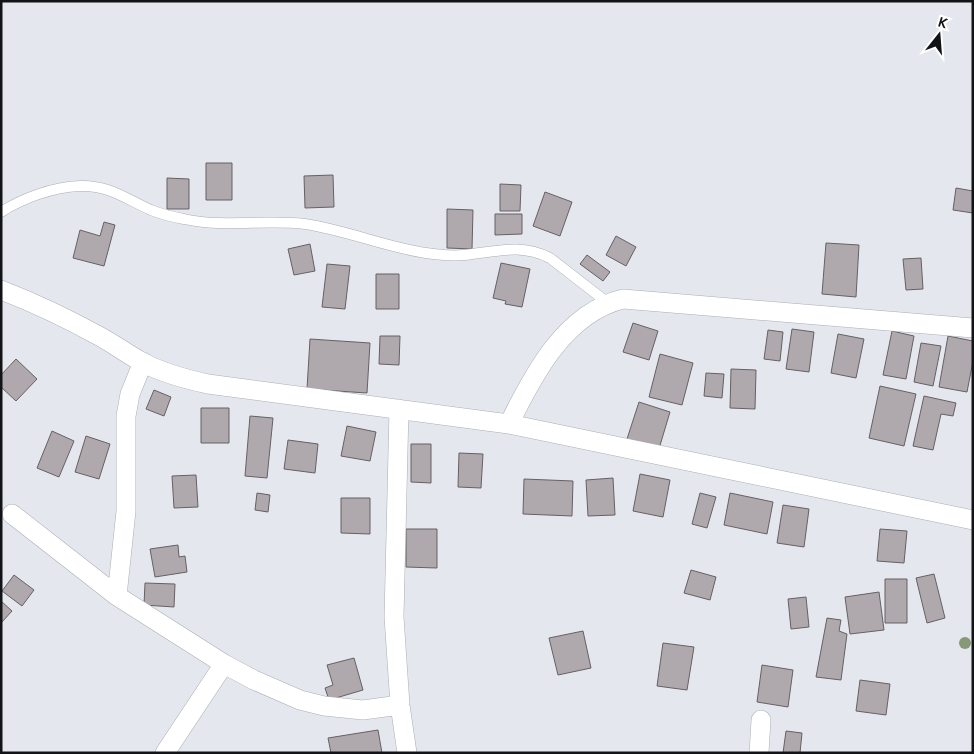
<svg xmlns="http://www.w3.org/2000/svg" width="974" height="754" font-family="'Space Grotesk',sans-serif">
	<rect width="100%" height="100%" fill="#e4e8ee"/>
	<path fill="#afa9ad" stroke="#666064" d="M206,163H232V200H206Z
		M333,175L334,207L305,208L304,176Z
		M167,178L189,179V209H167Z
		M500,184L521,185L520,211H500Z
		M956,188L973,191V213L953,210Z
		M545,192L572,202L560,236L533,226Z
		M447,209L473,210L472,249L447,248Z
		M495,214H522V234L495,235Z
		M104,222L115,225L104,266L73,258L80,230L100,236Z
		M616,236L636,247L626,266L606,255Z
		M826,243L859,245L856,297L822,294Z
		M310,244L315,271L294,275L288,249Z
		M587,255L610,272L603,281L580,264Z
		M921,258L923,289L906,290L903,259Z
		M501,263L530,269L522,307L505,304L506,301L493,298Z
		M327,264L350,266L345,309L322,307Z
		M376,274H399V309H376Z
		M633,323L658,331L649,360L623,352Z
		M792,329L814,332L809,372L786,369Z
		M768,330L783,332L780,361L764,359Z
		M892,331L914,336L906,379L883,375Z
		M838,334L864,339L856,378L831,373Z
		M380,336H400L399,365L379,364Z
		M948,336L973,341V361L967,392L939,387Z
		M310,339L370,343L367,393L307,389Z
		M921,343L941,346L933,386L914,382Z
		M660,354L693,363L682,405L649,397Z
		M16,359L37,379L16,401L1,387V375Z
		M731,369L756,370L755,409L730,408Z
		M706,373L724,374L722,398L704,396Z
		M880,386L916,394L904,446L869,438Z
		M154,390L171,397L164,416L146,409Z
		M924,396L956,403L953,416L941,414L933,450L913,446Z
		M639,402L670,412L658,452L626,442Z
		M201,408H229V443H201Z
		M250,416L273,418L267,478L245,476Z
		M347,426L376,432L370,461L341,456Z
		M52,431L74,441L59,477L37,468Z
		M86,436L110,444L99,479L75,472Z
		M288,440L318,444L315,473L284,469Z
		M411,444H431V483L411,482Z
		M459,453L483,454L481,488L458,487Z
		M640,474L670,480L663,517L633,511Z
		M196,475L198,507L174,508L172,476Z
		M613,478L615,515L588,516L586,480Z
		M524,479L573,481L572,516L523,514Z
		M257,493L270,495L268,512L255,510Z
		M700,493L716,497L707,528L692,524Z
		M730,493L773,502L767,534L724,525Z
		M341,498H370V534L341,533Z
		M783,505L809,509L804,547L777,543Z
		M406,529H437V568L406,567Z
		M880,529L907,531L904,563L877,561Z
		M178,545L179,557L185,556L187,572L155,577L150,549Z
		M691,570L716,577L710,600L684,593Z
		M934,574L945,618L927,623L916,578Z
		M14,575L34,590L22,606L2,591Z
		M885,579H907V623H885Z
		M145,583L175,584L174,607L144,605Z
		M879,592L884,630L850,634L845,597Z
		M806,597L809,627L791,629L788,599Z
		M1,601L12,611L2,622H1Z
		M827,618L841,620L839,631L847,634L841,680L816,677Z
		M583,631L591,668L558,675L549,638Z
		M663,643L694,647L687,690L657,686Z
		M354,658L363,690L329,700L325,688L333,685L327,665Z
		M762,665L793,670L788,707L757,702Z
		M860,680L890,684L886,715L856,711Z
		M378,730L382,753H331L328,738Z
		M786,731L802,733L800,753H783Z"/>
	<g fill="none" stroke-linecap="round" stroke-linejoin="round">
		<g stroke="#a9aeb3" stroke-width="11">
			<path id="lane" d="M1,212C23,198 53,187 80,186C109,185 126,199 151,210C161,214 173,217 184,219C223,228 265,219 305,224C346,230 385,247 426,253C439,255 452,256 464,255C495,252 520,243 550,258L608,303"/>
		</g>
		<g stroke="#a9aeb3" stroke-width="20">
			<path id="street" d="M1,290C35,303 68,319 99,336C114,344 127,354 142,362C162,373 185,379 208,384L509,424L973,520
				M399,409L394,617L400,705L407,753
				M509,424C533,375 565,313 623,299L973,328
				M12,514L117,596L224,664L254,680L300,700L324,706L363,710L400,705
				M117,596L126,511V416L130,394L143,362
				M165,753L224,664
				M759,753L761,720"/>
		</g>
		<use href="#lane" stroke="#fff" stroke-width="10"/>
		<use href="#street" stroke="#fff" stroke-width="19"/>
	</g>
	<circle fill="#869877" cx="965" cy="643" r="6"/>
	<rect width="974" height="754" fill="none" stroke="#121316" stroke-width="5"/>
	<g transform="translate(939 35) rotate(17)" stroke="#ffffff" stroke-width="4" paint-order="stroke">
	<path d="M0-4L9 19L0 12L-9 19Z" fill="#121316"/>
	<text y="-8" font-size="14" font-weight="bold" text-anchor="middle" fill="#121316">K</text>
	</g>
</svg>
